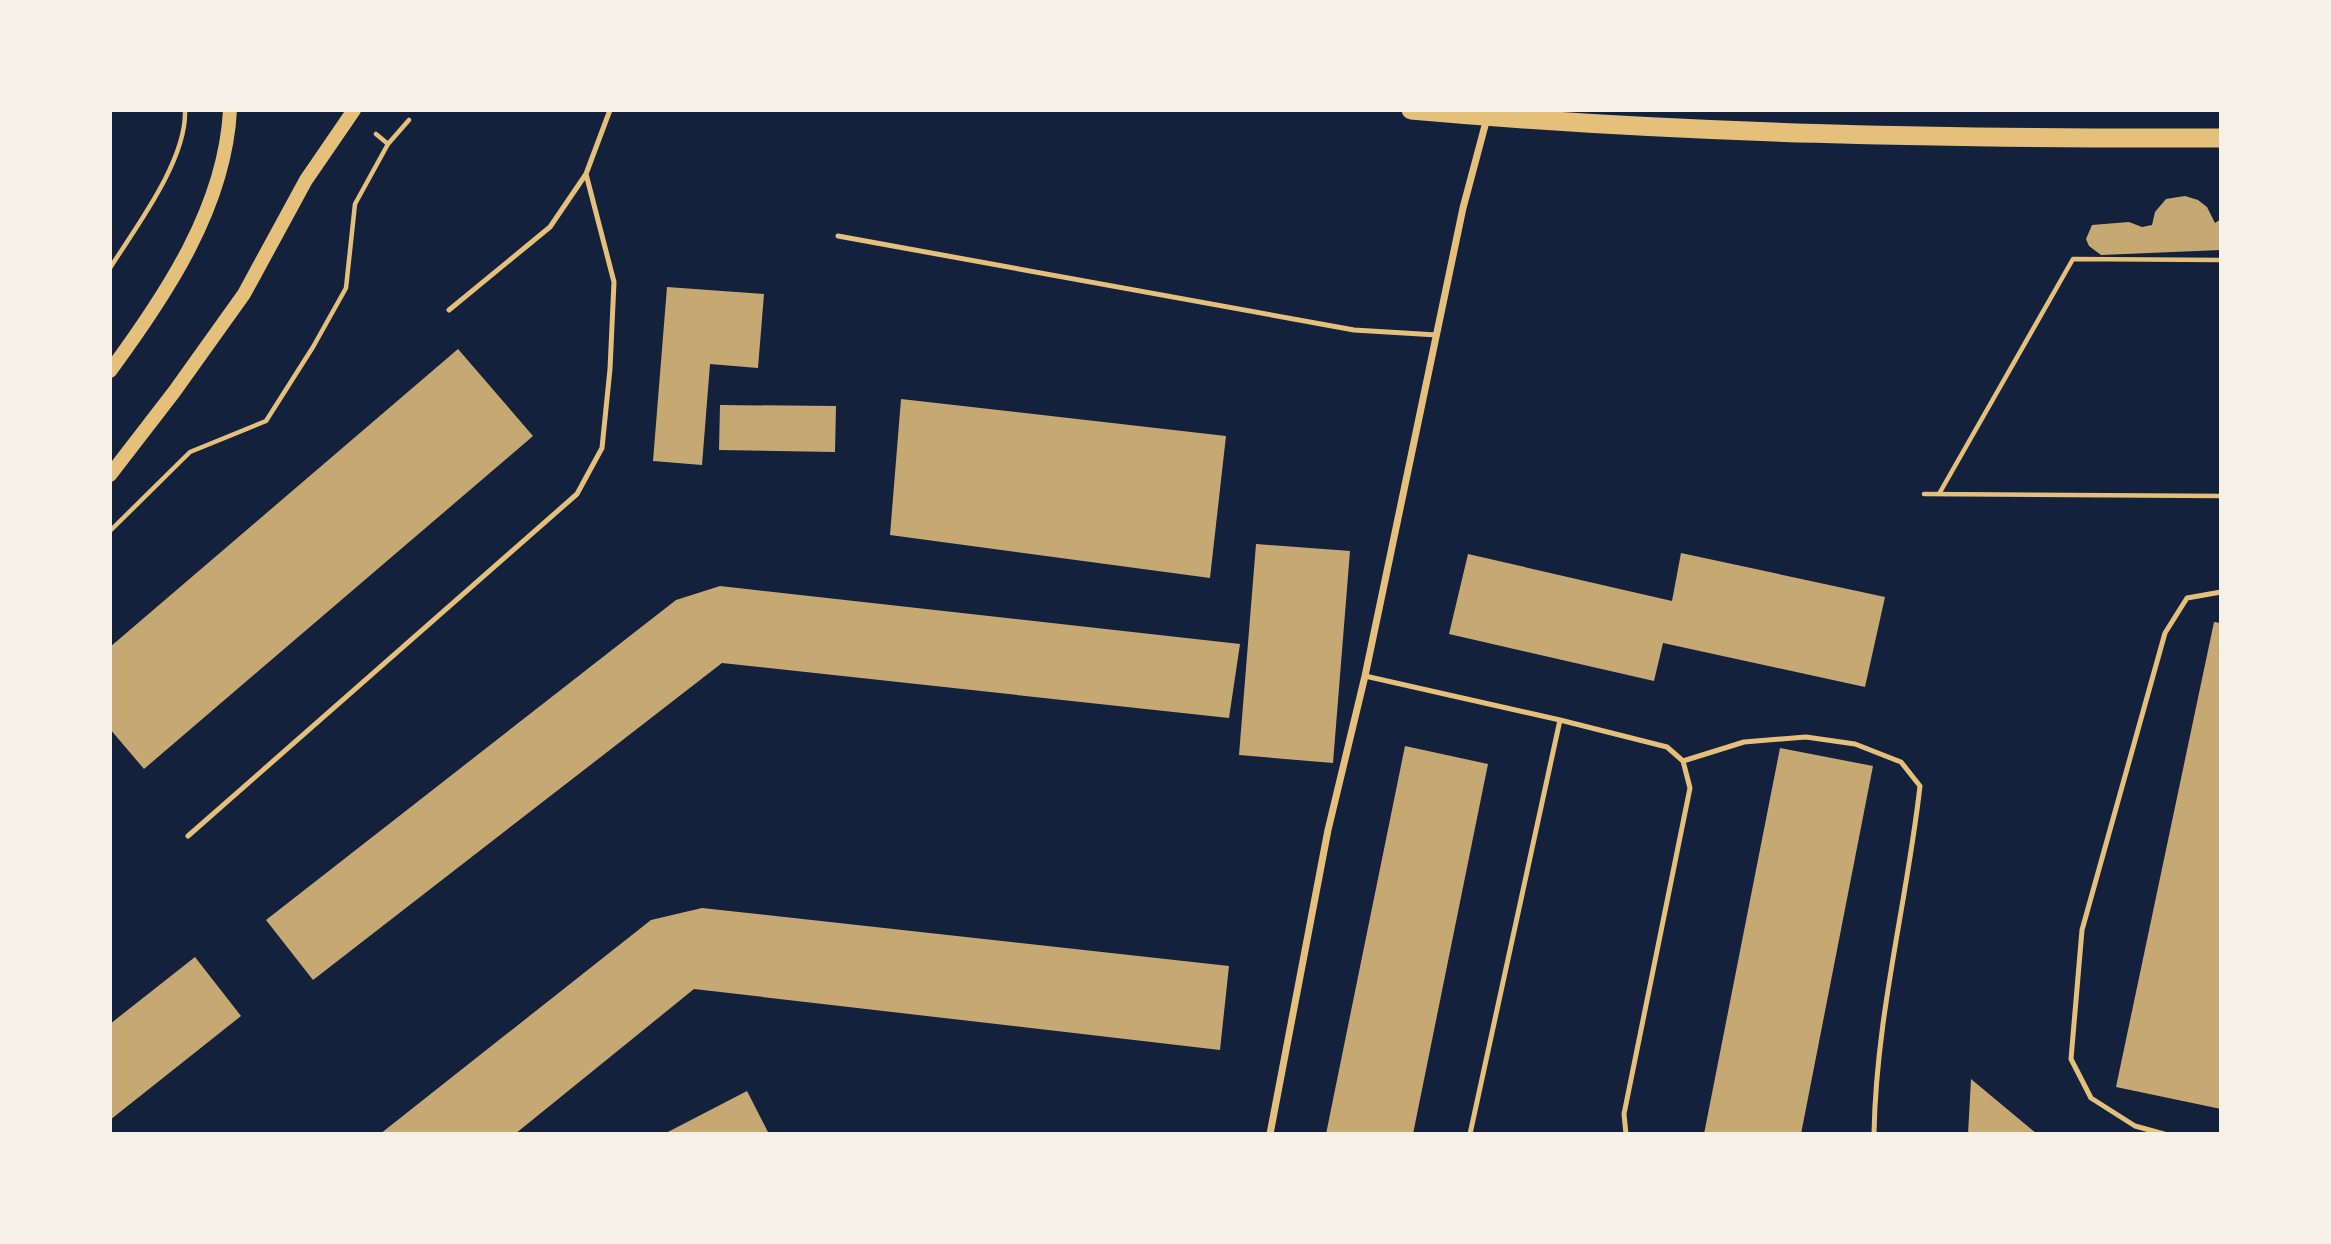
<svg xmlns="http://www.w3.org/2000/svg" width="2331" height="1244" font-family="Raleway,sans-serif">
	<rect width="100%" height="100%" fill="#14213d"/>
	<path fill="#c6a872" d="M2185,196L2198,200L2207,207L2215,223L2221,219V250L2101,255L2089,246L2086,239L2092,225L2129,222L2142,227L2152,225L2155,212L2166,199Z
		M667,287L764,294L758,368L710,364L702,465L653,461Z
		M458,349L533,436L144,769L110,729V647Z
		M901,399L1226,436L1210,578L890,535Z
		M720,405L836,406L835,452L719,450Z
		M1256,544L1350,551L1333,763L1239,755Z
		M1681,553L1885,597L1865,687L1663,643L1654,681L1449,634L1468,554L1672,601Z
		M720,586L1240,644L1229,718L722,663L313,980L266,920L676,600Z
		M2214,622L2221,623V1109L2116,1087Z
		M1405,746L1488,764L1413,1134H1326Z
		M1780,748L1873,766L1801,1134H1704Z
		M702,908L1229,966L1220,1050L694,989L515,1134H380L651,920Z
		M195,957L241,1016L110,1120V1024Z
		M1971,1079L2037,1134H1968Z
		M747,1091L769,1134H664Z"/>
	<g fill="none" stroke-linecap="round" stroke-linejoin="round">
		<path stroke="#e5c07b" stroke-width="4.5" d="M376,134L388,144
			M110,268C136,227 187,160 185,110
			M1924,494L2221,496
			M1939,494L2073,259L2221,260
			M110,531L190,452L266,421L313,347L346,288L355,204L388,144L409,120"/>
		<path stroke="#e5c07b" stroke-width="5" d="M838,236L1354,330L1437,335
			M449,310L550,227L586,174L610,110
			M1365,676L1560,720L1667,747L1683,761L1690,788L1624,1114L1626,1134
			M1683,761L1744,742L1806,737L1855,744L1901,762L1920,786C1907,902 1876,1016 1874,1134
			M188,836L577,494L602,448L610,369L614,282L586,174
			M1470,1134L1560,720
			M2164,1134L2135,1126L2091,1098L2071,1059L2082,930L2165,633L2187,598L2221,592"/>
		<path stroke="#e5c07b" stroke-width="7" d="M1270,1134L1328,830L1365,676L1463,208L1487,118"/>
		<path stroke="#e5c07b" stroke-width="14" d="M110,371C166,295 225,207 230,110
			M110,475L174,392L244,294L306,180L354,110"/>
		<path stroke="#e5c07b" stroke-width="19" d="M1411,110C1680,134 1951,139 2221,138"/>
	</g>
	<rect width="2331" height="1244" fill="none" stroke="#f6f1e7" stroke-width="224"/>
</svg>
